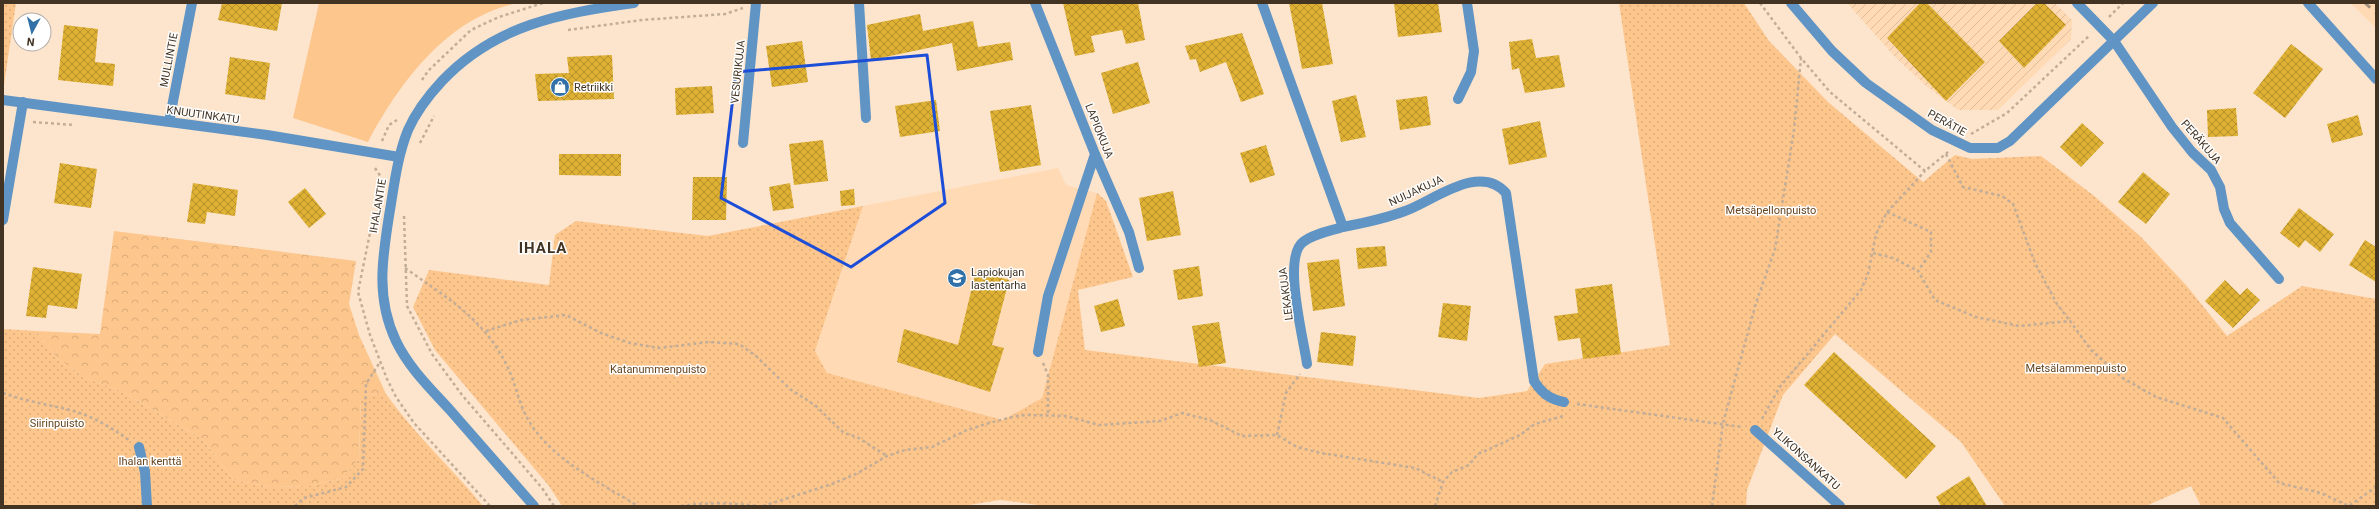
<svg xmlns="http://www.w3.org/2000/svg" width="2379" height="509" font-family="Roboto,sans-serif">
	<defs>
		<pattern id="industrial-furrows" width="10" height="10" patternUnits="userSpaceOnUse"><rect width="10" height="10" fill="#ffdab5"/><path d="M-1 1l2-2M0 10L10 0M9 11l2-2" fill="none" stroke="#dcbc9b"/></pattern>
		<pattern id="forest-crowns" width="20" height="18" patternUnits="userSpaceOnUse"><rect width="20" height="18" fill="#fdc68d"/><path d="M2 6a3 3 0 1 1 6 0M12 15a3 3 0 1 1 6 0" fill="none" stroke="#daab79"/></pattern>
		<pattern id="park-dots" width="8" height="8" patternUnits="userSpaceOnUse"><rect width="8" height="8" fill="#fdc68d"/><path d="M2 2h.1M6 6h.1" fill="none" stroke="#daab79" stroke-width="1.8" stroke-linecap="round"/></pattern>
		<pattern id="building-cross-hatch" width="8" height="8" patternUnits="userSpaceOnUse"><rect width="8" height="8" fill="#deb033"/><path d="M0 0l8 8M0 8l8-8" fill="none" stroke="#b6902b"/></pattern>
	</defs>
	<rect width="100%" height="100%" fill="#fde5cd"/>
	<path fill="#ffdab5" d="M2350,3H2376V28Z
		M1058,168L1066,185L1097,193L1042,398L1003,420L827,373L815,351L863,206Z"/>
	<path fill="url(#industrial-furrows)" d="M1847,3H2055L2072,20L2071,39L1998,110H1958L1925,85L1895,57Z"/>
	<path fill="#fdc68d" d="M319,3H518C448,17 400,82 368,142L293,118Z"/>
	<path fill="url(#forest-crowns)" d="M114,231L356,261L349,304L359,335L386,394L361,395L359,459L343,478L310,486L272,487L234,480L202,439L121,391L85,378L57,358L36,331L100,334Z"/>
	<path fill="url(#park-dots)" d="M3,3H16L4,85H3Z
		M1619,3H1744L1769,41L1828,102L1923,182L1955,155L1972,159L2041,156L2093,195L2141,237L2186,285L2227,336L2302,286L2376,299V506H2201L2191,486L2146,506H2005L1961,442L1835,334L1783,395L1747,490L1746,506H1046L1000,500L962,506H562L549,486L435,350L413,307L429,270L549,285L555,235L576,221L708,236L863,206L815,351L827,373L1003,420L1042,398L1097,193L1106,201L1133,277L1078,290L1085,350L1479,398L1527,391L1545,364L1670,345Z
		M3,329L36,331L57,358L85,378L121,391L202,439L234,480L272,487L310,486L343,478L359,459L361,395L386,394C415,435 452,468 483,506H3Z"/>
	<path fill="url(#building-cross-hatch)" d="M222,3H282L277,31L218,20Z
		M1063,3H1138L1145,40L1126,44L1122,30L1091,36L1095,52L1075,56Z
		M1289,3H1322L1333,64L1302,69Z
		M1394,3H1438L1442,32L1398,37Z
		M1920,3H1927L1985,62L1946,101L1887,38Z
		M2037,3H2044L2066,25L2024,68L1999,41Z
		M920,14L923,31L973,21L978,47L1010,42L1013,60L957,71L952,43L871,60L867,25Z
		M64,25L98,29L95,62L115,64L113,86L58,80Z
		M1242,33L1264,94L1241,102L1226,62L1200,72L1196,59L1190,60L1185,46Z
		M1532,39L1536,58L1559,55L1565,87L1525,93L1519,68L1512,70L1509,42Z
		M802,41L808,82L772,87L766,46Z
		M2291,44L2323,69L2285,118L2253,93Z
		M612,55L614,99L538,101L535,74L569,73L567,57Z
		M230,57L270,63L265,100L225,94Z
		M1138,62L1150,103L1113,114L1101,73Z
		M712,86L714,113L676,115L675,88Z
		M1356,95L1366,137L1341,142L1332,101Z
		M1427,96L1431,125L1400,130L1396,100Z
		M936,100L940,131L900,137L895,106Z
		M1031,105L1041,165L1000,172L990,111Z
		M2236,108L2238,136L2208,137L2207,110Z
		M2358,115L2363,135L2332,143L2327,124Z
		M1540,121L1547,157L1509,165L1502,129Z
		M2082,123L2104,143L2081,167L2060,147Z
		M823,140L828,181L794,185L789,144Z
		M1266,145L1275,175L1250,183L1240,153Z
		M559,154H621V176L559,175Z
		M60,163L97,169L91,208L54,203Z
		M2143,172L2170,194L2146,224L2118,202Z
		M693,177H727L726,220H692Z
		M193,183L238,190L235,216L207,212L205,224L187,222Z
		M790,183L794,208L773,211L769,187Z
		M305,188L326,214L309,228L288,202Z
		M854,189L855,205L841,206L840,191Z
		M1173,191L1181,235L1147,241L1139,198Z
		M2299,208L2334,234L2320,252L2305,240L2299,248L2280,233Z
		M2365,240L2376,247V282L2349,265Z
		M1385,246L1387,266L1358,269L1356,248Z
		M1339,259L1345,306L1313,311L1307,263Z
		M1199,266L1203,296L1178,300L1173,270Z
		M33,267L82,274L77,309L48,305L46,318L26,316Z
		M976,271L1009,280L992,345L1004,348L990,392L897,362L904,329L958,345Z
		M2225,280L2240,295L2247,288L2260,300L2233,328L2205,301Z
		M1612,284L1621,354L1583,359L1580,338L1558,341L1554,316L1578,313L1575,289Z
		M1118,299L1125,326L1101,332L1094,306Z
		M1443,303L1471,306L1467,341L1438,337Z
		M1219,322L1226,363L1199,367L1192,326Z
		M1321,332L1356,336L1353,366L1317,362Z
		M1834,352L1936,446L1906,479L1804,385Z
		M1969,476L1987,506H1941L1936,497Z"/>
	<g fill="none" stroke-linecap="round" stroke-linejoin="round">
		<path stroke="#c2ad98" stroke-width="2.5" stroke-dasharray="3 3" stroke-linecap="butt" d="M1760,3L1801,58L1830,92L1925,171L1948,152
			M2109,17L2123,3
			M568,30L642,20L725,14L743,8
			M422,80L428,71L471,30L499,17L543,3
			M33,122L74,125
			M1971,134L2007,113L2090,35
			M382,141L389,125L397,120
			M420,143L434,116
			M1946,154L1963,187L2002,196L2013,204L2035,263L2057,304L2070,321
			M375,168L381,177
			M1887,212L1931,232V252L1918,271L1935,300L1976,317L2019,326L2070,321L2091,350L2121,377L2156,397L2223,418L2279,483L2321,493L2349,506L2376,487
			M404,216L407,306L432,354L462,395L542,488L554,506
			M371,228L358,292L370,335L387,379L396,397L414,423L490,506
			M1873,253L1893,258L1918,271
			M405,268C447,298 485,319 508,368C516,385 519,405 529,421C551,459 602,484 638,506
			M486,331L521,320L566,315L601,333L630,343L659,348L709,342L739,344L756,356L790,389L816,406L844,433L857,437L887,456
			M1043,363L1048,375V415
			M3,393C27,402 53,405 77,412C96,418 113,429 129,440
			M1577,404L1742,427
			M1762,419L1779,388L1861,290L1868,274L1876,234L1887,212L1925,171
			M1277,435L1286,393L1300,374
			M295,506L304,498L346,487L363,469L366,384L380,362
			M681,506C707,502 732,503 758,506
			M763,506L832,484L858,473L887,456L905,450L932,447L967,430L989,423L1016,416L1029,415L1066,416L1099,425L1160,421L1182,413L1210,420L1242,436L1277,435L1297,447L1321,453L1415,468L1443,482
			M1435,506L1443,482L1452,472L1469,465L1478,454L1520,435L1535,424L1563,416
			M1712,506L1723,423L1756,303L1775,249L1794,130L1801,58"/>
		<path stroke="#5f94c4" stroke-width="10" d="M859,3L866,118
			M1035,3L1095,154L1129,232L1139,268
			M1262,3L1343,227C1364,223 1384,219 1405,211C1432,202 1479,162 1506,193L1534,381C1542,393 1549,399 1564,402
			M1791,3L1832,51L1866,83L1932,130L1970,148H1998L2010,141L2153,3
			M2077,3L2114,41L2172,127L2192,152L2211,170L2220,187L2224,209L2230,223L2279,279
			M2308,3L2376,79
			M1458,99L1471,72L1474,51L1467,3
			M3,100L267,135L399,157
			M169,122L192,3
			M743,143L756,3
			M3,220L23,102
			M1038,352L1048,296L1095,154
			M1307,364C1304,340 1282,258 1303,242C1313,234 1330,231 1343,227
			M1755,430L1840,506
			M139,447L145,472L147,506
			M534,506C506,474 478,442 450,410C430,388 409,368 396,341C376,299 382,260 389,216C394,187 397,157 408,130C416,112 429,95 442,81C495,25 561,13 634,3"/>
		<path stroke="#a4907c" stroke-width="3" stroke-dasharray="7 7" stroke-linecap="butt" d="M2365,3L2376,13"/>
	</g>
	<path fill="none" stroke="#1d4ed8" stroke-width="3" stroke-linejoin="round" d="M927,55L945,203L851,267L721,198L736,72Z"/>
	<defs>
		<g id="shop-disc" transform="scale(1)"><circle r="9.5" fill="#3171a8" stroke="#fff"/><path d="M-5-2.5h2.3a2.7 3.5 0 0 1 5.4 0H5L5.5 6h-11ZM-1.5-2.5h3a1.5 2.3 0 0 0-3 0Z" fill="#fff"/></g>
		<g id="school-disc" transform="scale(1)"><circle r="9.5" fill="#3171a8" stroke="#fff"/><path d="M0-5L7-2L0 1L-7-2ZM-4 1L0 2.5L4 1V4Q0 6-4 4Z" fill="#fff"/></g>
	</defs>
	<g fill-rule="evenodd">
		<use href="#shop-disc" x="560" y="87"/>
		<use href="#school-disc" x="957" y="278"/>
	</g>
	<g text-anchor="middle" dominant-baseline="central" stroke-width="3" stroke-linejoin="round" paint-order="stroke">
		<g font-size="11" fill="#423323" stroke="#fff">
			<text transform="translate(169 60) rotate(-79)">MULLINTIE</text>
			<text transform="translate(738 72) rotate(-84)">VESURIKUJA</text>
			<text transform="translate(203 115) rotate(8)">KNUUTINKATU</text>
			<text transform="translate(1947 123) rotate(29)">PERÄTIE</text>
			<text transform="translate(1099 131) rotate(68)">LAPIOKUJA</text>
			<text transform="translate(2201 142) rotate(49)">PERÄKUJA</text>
			<text transform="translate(1416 191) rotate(-25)">NUIJAKUJA</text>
			<text transform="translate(378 206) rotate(-80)">IHALANTIE</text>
			<text transform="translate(1286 294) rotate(-97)">LEKAKUJA</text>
			<text transform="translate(1806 459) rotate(42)">YLIKONSANKATU</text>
		</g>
		<g font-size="11" fill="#423323" stroke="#fff" text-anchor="start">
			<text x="574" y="87">Retriikki</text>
			<text x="971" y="272">Lapiokujan<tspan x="971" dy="13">lastentarha</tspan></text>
		</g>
		<g font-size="11" fill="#674520" stroke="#fff">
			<text x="1771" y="210">Metsäpellonpuisto</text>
			<text x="2076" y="368">Metsälammenpuisto</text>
			<text x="658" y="369">Katanummenpuisto</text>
			<text x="57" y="423">Siirinpuisto</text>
			<text x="150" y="461">Ihalan kenttä</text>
		</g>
		<g font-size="15" font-weight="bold" letter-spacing="1" fill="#423323" stroke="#fff">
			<text x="543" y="248">IHALA</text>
		</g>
	</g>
	<rect width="2379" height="509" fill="none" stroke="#423323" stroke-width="8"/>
	<g transform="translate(32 32) rotate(187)"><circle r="19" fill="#ffffff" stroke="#b3ada7"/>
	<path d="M0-3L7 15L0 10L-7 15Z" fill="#3171a8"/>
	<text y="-6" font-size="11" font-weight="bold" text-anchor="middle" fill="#423323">N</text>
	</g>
</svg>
